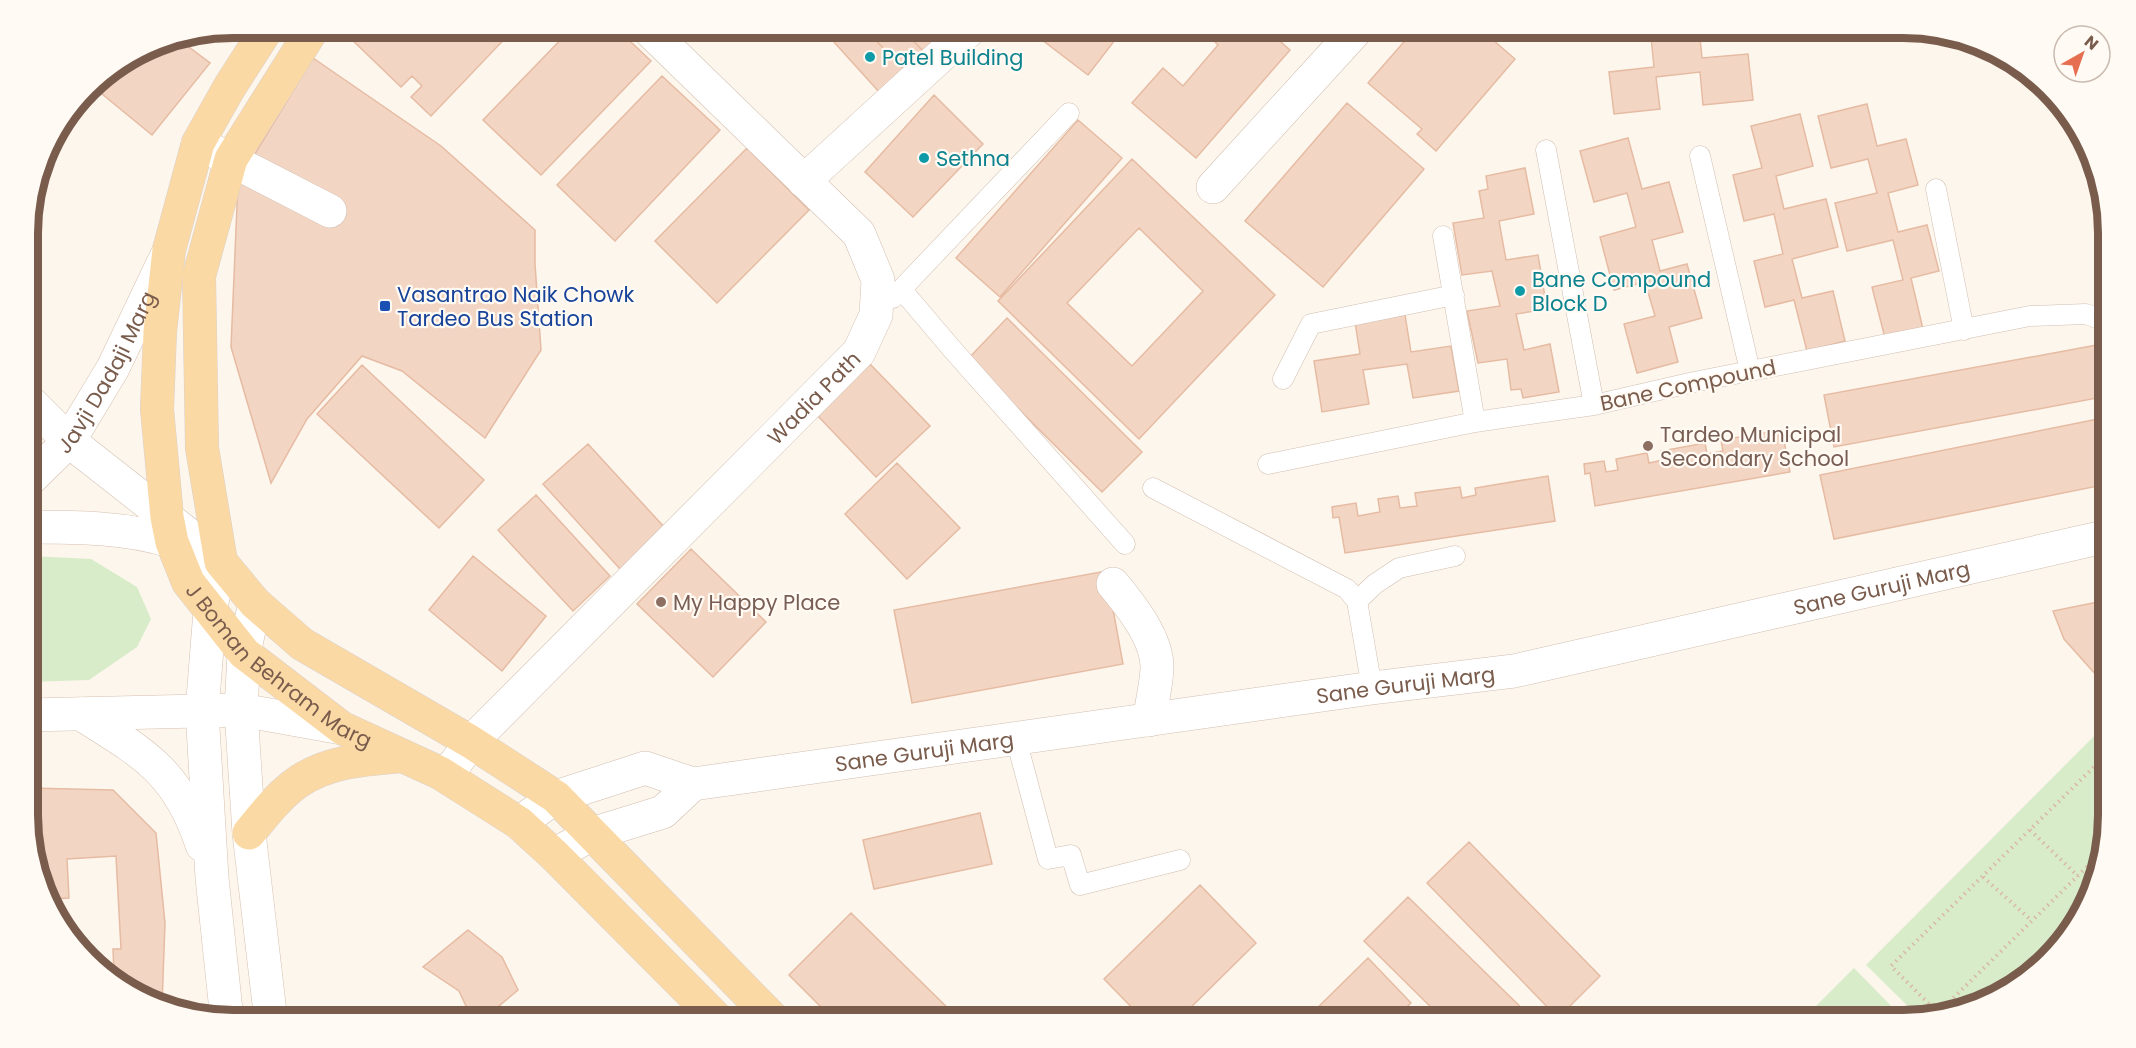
<svg xmlns="http://www.w3.org/2000/svg" width="2136" height="1048" font-family="Poppins,sans-serif">
	<rect width="100%" height="100%" fill="#fdf6ec"/>
	<path fill="#d8ecc9" d="M31,556L91,559L137,587L151,619L137,647L89,680L28,682V557Z
		M2102,728L2109,735V816L2088,906L2018,986L1921,1019L1866,965Z
		M1854,968L1906,1021H1801Z"/>
	<path fill="#f3d5c3" stroke="#e6bba3" stroke-width="1.5" fill-rule="evenodd" d="M355,27H516L431,116L411,97L422,86L412,76L401,87L347,35Z
		M573,27H615L651,61L541,175L483,120Z
		M851,27H863L906,72L880,93L834,42Z
		M863,27H900L925,53L906,72Z
		M900,27H949L925,53Z
		M1025,27H1125L1088,75Z
		M1200,27H1264L1290,50L1196,158L1132,103L1163,68L1183,86L1218,45Z
		M1292,27H1308L1301,35Z
		M1417,27H1478L1515,59L1436,151L1417,134L1422,129L1368,83Z
		M1650,27H1699L1702,58L1748,54L1753,100L1703,105L1700,72L1656,77L1660,109L1614,114L1609,72L1654,67Z
		M177,38L210,63L152,135L91,85L97,78L154,42Z
		M313,58L441,146L535,230V264L541,350L485,438L402,371L362,356L307,419L271,483L231,347L238,182Z
		M662,76L720,130L615,241L557,185Z
		M934,95L983,144L913,217L865,172Z
		M1347,103L1424,169L1323,287L1245,221Z
		M1867,104L1877,146L1906,139L1918,185L1888,193L1898,232L1927,225L1939,271L1911,278L1923,329L1885,338L1872,287L1903,280L1893,240L1847,251L1835,203L1877,193L1868,159L1831,168L1818,116Z
		M1800,114L1813,166L1776,176L1784,209L1826,199L1838,247L1792,259L1802,298L1833,291L1845,341L1807,351L1794,300L1765,307L1754,261L1783,254L1774,214L1744,221L1733,175L1762,168L1751,126Z
		M1078,120L1122,158L1000,297L956,258Z
		M1628,138L1642,189L1669,182L1683,232L1652,240L1660,271L1687,264L1702,318L1669,327L1678,362L1637,373L1624,324L1655,316L1645,282L1614,290L1600,237L1636,227L1627,193L1594,202L1580,151Z
		M747,148L809,210L717,303L655,241Z
		M1132,159L1275,295L1139,439L998,301ZM1139,228L1203,291L1132,366L1067,303Z
		M1525,168L1534,214L1499,221L1506,260L1538,255L1547,309L1516,314L1524,350L1550,344L1559,392L1523,398L1521,389L1511,390L1507,359L1478,363L1467,311L1500,306L1492,271L1462,275L1453,223L1484,218L1479,191L1488,189L1486,176Z
		M1405,315L1411,352L1451,346L1459,391L1413,398L1407,364L1363,370L1369,404L1322,412L1314,361L1360,354L1355,322Z
		M1007,318L1142,452L1102,492L968,359Z
		M2108,343V396L1834,447L1824,395Z
		M870,364L930,426L876,477L817,415Z
		M362,365L484,480L439,528L317,414Z
		M2108,417V484L1834,539L1820,475Z
		M1782,430L1790,472L1595,506L1590,473L1585,474L1584,464L1604,461L1606,472L1618,470L1616,459L1647,453L1649,463L1663,460L1661,451L1705,443L1707,454L1723,451L1721,440Z
		M588,444L665,528L620,569L543,484Z
		M897,463L960,528L907,579L845,514Z
		M1548,476L1555,521L1345,553L1339,517L1333,518L1332,507L1356,503L1358,516L1380,512L1378,499L1398,496L1400,508L1417,506L1415,493L1460,487L1462,498L1476,495L1475,488Z
		M536,495L610,576L573,611L498,530Z
		M691,549L766,622L713,677L637,604Z
		M473,556L546,616L502,671L429,610Z
		M1106,571L1123,664L912,703L894,610Z
		M2108,600L2109,674L2097,676L2064,639L2053,611Z
		M29,788L113,790L156,833L165,923L162,1005L142,1000L108,972H114L113,949H121L116,856L67,859L69,898L52,899L29,843Z
		M980,813L992,864L874,889L863,840Z
		M1469,842L1600,976L1558,1018L1427,883Z
		M1200,885L1256,943L1177,1021H1145L1104,979Z
		M1408,897L1535,1021H1445L1364,941Z
		M851,913L961,1021H835L789,975Z
		M468,930L502,957L518,990L481,1021H473L459,991L423,967Z
		M1368,958L1411,1003L1392,1021H1304Z
		M1409,1012L1418,1021H1400Z"/>
	<g fill="none" stroke-linecap="round" stroke-linejoin="round">
		<g stroke="#d1beb0" stroke-width="21">
			<path id="service" d="M1546,150L1594,405
				M1700,156L1750,371
				M1936,189L1964,330
				M1443,236L1475,422
				M902,290L952,349L1125,544
				M893,298L1069,113
				M1283,379L1311,324L1454,295
				M1268,464L1475,422L1594,405L1694,382L2030,316L2086,314L2108,322
				M1153,488L1347,589L1357,601L1372,688
				M1357,601L1375,584L1399,568L1455,556
				M1016,739L1048,859L1071,855L1080,885L1180,860"/>
		</g>
		<g stroke="#d1beb0" stroke-width="34">
			<g id="minor">
				<path d="M198,143L330,211"/>
				<path d="M804,181L969,30"/>
				<path d="M1213,187L1359,27"/>
				<path d="M28,400L69,441L185,532"/>
				<path d="M1113,584C1131,606 1158,639 1157,669C1156,686 1152,703 1149,720"/>
				<path id="s1" d="M446,776L471,742L859,352L876,315L878,280L859,234L646,27"/>
				<path id="s2" d="M519,823L556,797L645,768L693,784L1372,688L1514,671L2108,536"/>
				<path d="M554,855L592,834L663,812L693,784"/>
			</g>
		</g>
		<g stroke="#d6c0b0" stroke-width="34">
			<g id="secondary">
				<path id="s3" d="M28,481L69,441L113,368L167,255"/>
				<path d="M28,527C76,527 127,527 173,542C189,548 205,555 221,562L210,611L202,711L212,878L227,1020"/>
				<path d="M255,603L244,653L241,710L249,833L271,1021"/>
				<path d="M81,714C143,753 178,771 202,845"/>
				<path d="M29,715L241,710L342,728"/>
			</g>
		</g>
		<g stroke="#dad1cd" stroke-width="34">
			<g id="primary">
				<path id="s4" d="M268,27L229,88L198,143L169,250L160,332L157,409L167,517L172,542L188,582L244,653L342,728L440,773L519,823L554,855L719,1021"/>
				<path d="M314,27L231,159L199,276L202,448L221,562L255,603L302,644L471,742L556,797L775,1021"/>
				<path d="M249,833C263,816 279,795 298,782C328,761 366,759 402,756"/>
			</g>
		</g>
		<path stroke="#d9b8a5" stroke-width="4" stroke-dasharray="1.5 4.5" stroke-linecap="butt" d="M2030,830L2078,876
			M2100,854L1938,1013L1891,966L2098,763L2109,773
			M1983,877L2032,921"/>
		<use href="#service" stroke="#fff" stroke-width="20"/>
		<use href="#minor" stroke="#fff" stroke-width="33"/>
		<use href="#secondary" stroke="#fff" stroke-width="33"/>
		<use href="#primary" stroke="#fbd9a5" stroke-width="33"/>
	</g>
	<g fill="#0f9aa8" stroke="#fffaf3" stroke-width="2">
		<circle cx="870" cy="57" r="6"/>
		<circle cx="924" cy="158" r="6"/>
		<circle cx="1520" cy="291" r="6"/>
	</g>
	<rect fill="#1a4fb4" stroke="#fffaf3" stroke-width="2" x="379" y="300" width="12" height="12" rx="3"/>
	<g fill="#8d6e63" stroke="#fffaf3" stroke-width="2">
		<circle cx="1648" cy="446" r="6"/>
		<circle cx="661" cy="602" r="6"/>
	</g>
	<g text-anchor="middle" dominant-baseline="central" stroke-width="4.5" stroke-linejoin="round" paint-order="stroke">
		<g font-size="21" fill="#0d838f" stroke="#fffaf3" text-anchor="start">
			<text x="882" y="57">Patel Building</text>
			<text x="936" y="158">Sethna</text>
			<text x="1532" y="279">Bane Compound<tspan x="1532" dy="24">Block D</tspan></text>
		</g>
		<g font-size="21" fill="#164399" stroke="#fffaf3" text-anchor="start">
			<text x="397" y="294">Vasantrao Naik Chowk<tspan x="397" dy="24">Tardeo Bus Station</tspan></text>
		</g>
		<g font-size="21" fill="#7a5c4d" stroke="#fffaf3">
			<text stroke="none"><textPath href="#s3" startOffset="136">Javji Dadaji Marg</textPath></text>
			<text transform="translate(1688 385) rotate(-12)">Bane Compound</text>
			<text stroke="none"><textPath href="#s1" startOffset="528">Wadia Path</textPath></text>
			<text stroke="none"><textPath href="#s2" startOffset="1395">Sane Guruji Marg</textPath></text>
			<text stroke="none"><textPath href="#s4" startOffset="708">J Boman Behram Marg</textPath></text>
			<text stroke="none"><textPath href="#s2" startOffset="909">Sane Guruji Marg</textPath></text>
			<text stroke="none"><textPath href="#s2" startOffset="423">Sane Guruji Marg</textPath></text>
		</g>
		<g font-size="21" fill="#785e54" stroke="#fffaf3" text-anchor="start">
			<text x="1660" y="434">Tardeo Municipal<tspan x="1660" dy="24">Secondary School</tspan></text>
			<text x="673" y="602">My Happy Place</text>
		</g>
	</g>
	<path d="M0 0H2136V1048H0ZM233 38H1903A195 195 0 0 1 2098 233V815A195 195 0 0 1 1903 1010H233A195 195 0 0 1 38 815V233A195 195 0 0 1 233 38Z" fill="#fffaf3" fill-rule="evenodd"/>
	<path fill="none" stroke="#7a5c4d" stroke-width="8" d="M233 38H1903A195 195 0 0 1 2098 233V815A195 195 0 0 1 1903 1010H233A195 195 0 0 1 38 815V233A195 195 0 0 1 233 38Z"/>
	<g transform="translate(2082 54) rotate(40)"><circle r="28" fill="#fffaf3" stroke="#cabbb1" stroke-width="1.5"/>
	<path d="M0-4.5L10 22L0 15L-10 22Z" fill="#e76f51"/>
	<text y="-9" font-size="16" font-weight="bold" text-anchor="middle" fill="#7a5c4d">N</text>
	</g>
</svg>
